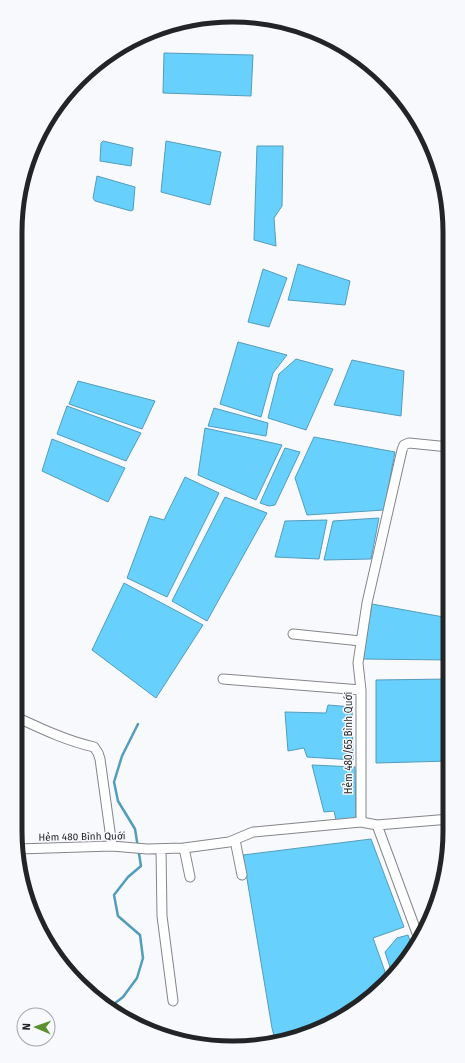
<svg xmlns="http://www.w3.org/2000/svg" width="465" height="1063" font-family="'Fira Sans',sans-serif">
	<rect width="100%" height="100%" fill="#f7f9fd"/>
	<path fill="#67d0fc" stroke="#539cbc" d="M164,53L253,55L251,96L163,93Z
		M103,141L133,148L131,166L100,161L101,143Z
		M166,141L221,152L210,205L161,192Z
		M257,146H283L282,206L274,218L276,246L254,240Z
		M97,176L135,187L133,210L131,211L95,201L93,198Z
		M298,264L350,281L345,305L288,300Z
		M263,269L287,278L269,327L248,322Z
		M238,342L287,355L273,373L261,417L220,404Z
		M296,359L333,369L306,430L268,418L279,374Z
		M352,360L404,371L401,416L334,405Z
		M78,381L155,401L142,429L69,404Z
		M67,406L141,433L126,461L57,434Z
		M214,408L268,423L266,436L208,426Z
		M205,428L282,445L256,500L198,475Z
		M314,437L395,452L384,510L307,515L295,478Z
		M52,439L125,468L108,502L42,471Z
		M285,448L300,452L275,505L269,506L260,503Z
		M185,477L219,493L167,597L127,578L150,516L164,520Z
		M225,497L267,513L207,621L172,601Z
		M379,518L371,559L324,560L333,521Z
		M327,520L319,559L275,557L285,521Z
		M124,583L203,625L156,698L92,650Z
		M372,604L449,618V660L363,659Z
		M450,679V761L376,763V680Z
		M328,705L352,707L353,760L307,757L304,748L288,751L285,712L326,713Z
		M312,765L355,767L356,819L336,820L334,811L324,812Z
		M371,839L404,927L373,938L388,980L341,1019L276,1043L272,1028L243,855Z
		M408,935L412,946L396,974L393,976L385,952L397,938Z"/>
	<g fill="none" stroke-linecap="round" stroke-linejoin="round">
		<path stroke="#539cbc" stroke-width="2.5" d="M110,1007L123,997L137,978L143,958L140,935L118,916L114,895L128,877L141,866L135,829L118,801L114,782L122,756L138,724"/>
		<g stroke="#84868a" stroke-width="11">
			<path id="street" d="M293,634L361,641
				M223,679L361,690
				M16,717C42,729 67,741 94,747L98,753L100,759L112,846
				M361,822V690L358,663L367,603L402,450L404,445L409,443L449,447
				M377,825L450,819
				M235,840L242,875
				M184,848L190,877
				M18,849L112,846L147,849L184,848L229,842L253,832L361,822L377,825L418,936
				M161,849L162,916L173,1001"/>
		</g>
		<use href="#street" stroke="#fff" stroke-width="9"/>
	</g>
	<g text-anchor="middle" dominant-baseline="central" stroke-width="3" stroke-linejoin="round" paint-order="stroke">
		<g font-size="10" fill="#232425" stroke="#f7f9fd">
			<text transform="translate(349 743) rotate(-90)">Hẻm 480/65 Bình Quới</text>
			<text transform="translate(82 837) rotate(-1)">Hẻm 480 Bình Quới</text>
		</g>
	</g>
	<path d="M0 0H465V1063H0ZM232 22H233A210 210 0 0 1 443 232V831A210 210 0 0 1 233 1041H232A210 210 0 0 1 22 831V232A210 210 0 0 1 232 22Z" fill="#f7f9fd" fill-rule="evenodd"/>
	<path fill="none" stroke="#232425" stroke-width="5" d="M232 22H233A210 210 0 0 1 443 232V831A210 210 0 0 1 233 1041H232A210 210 0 0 1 22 831V232A210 210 0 0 1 232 22Z"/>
	<g transform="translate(36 1027) rotate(272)"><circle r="19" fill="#f7f9fd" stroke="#a2a4a7"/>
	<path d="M0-3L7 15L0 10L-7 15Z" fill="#59912d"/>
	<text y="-6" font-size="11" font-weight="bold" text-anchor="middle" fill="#232425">N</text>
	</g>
</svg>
